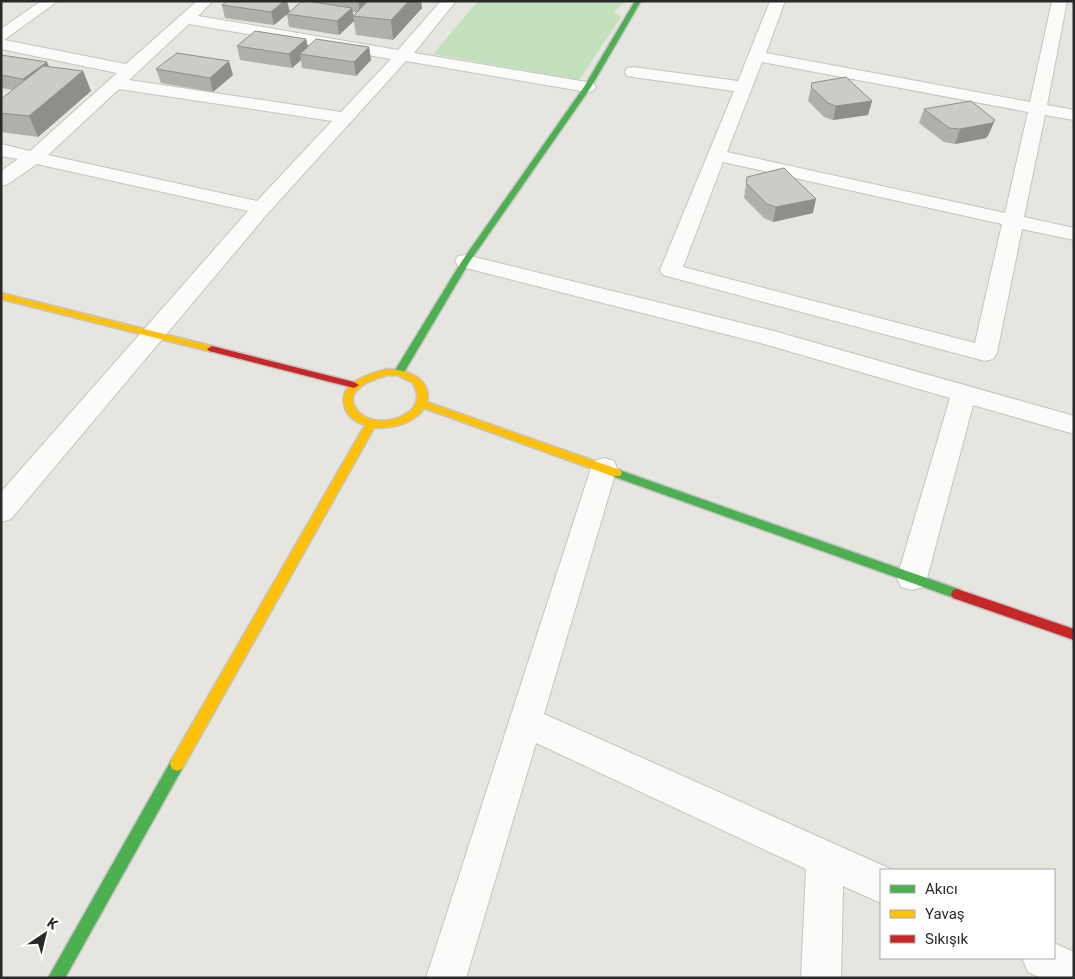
<svg xmlns="http://www.w3.org/2000/svg" width="1075" height="979" font-family="Roboto,sans-serif">
	<rect width="100%" height="100%" fill="#e6e5e0"/>
	<path fill="#c3e0bc" d="M478,1H625L614,12L621,17L579,80L433,54Z"/>
	<g fill="none" stroke-linecap="round" stroke-linejoin="round">
		<g stroke="#c5c4c5" stroke-width="2">
			<path id="street" d="M41,1H58L4,40L126,64L197,1H213L198,16L398,50L441,1H456L414,53L587,82L593,83L596,87L593,91L587,92L406,61L269,212L11,519L1,522V492L248,211L37,164L8,184L1,186V171L18,159L1,156V144L30,151L117,73L1,49V29ZM189,24L391,59L341,112L129,80ZM119,89L332,121L257,201L48,155Z
				M770,1H785L766,53L1030,102L1052,1H1067L1047,105L1074,110V120L1045,115L1024,217L1074,228V240L1022,229L997,353L993,359L985,361L663,275L660,270L734,91L633,77L627,76L625,72L627,68L633,67L738,81ZM762,62L1028,112L1005,213L727,152ZM723,162L1002,224L975,343L683,267Z
				M466,255L770,330L1074,416V434L973,405L927,578L923,587L912,590L901,587L897,578L950,398L764,344L458,266L455,261L458,256Z
				M604,458L614,461L617,468L544,714L893,870H881V903L843,886L841,978H801L806,869L536,743L466,978H426L591,468L594,461Z
				M1054,943L1074,952V978H1041L1028,972L1022,958H1054Z"/>
		</g>
		<g stroke="#c5c4c5" stroke-width="3">
			<path id="fast" d="M635,1H641L591,87L470,261L403,374H395L394,372L462,261L584,87Z
				M616,469L961,590L963,594L961,598L957,599L612,476L610,473Z
				M177,757L182,759L184,764L182,769L65,978H48L172,759Z"/>
		</g>
		<g stroke="#c5c4c5" stroke-width="3">
			<path id="slow" d="M1,293L212,346L217,349L212,352L1,299Z
				M387,369C405,369 433,378 427,402L620,470L622,473L620,476H612L424,408C413,425 392,428 374,428L182,769L177,771L172,769L170,764L172,759L365,425C356,422 348,417 345,408C336,383 369,374 387,369ZM387,375H397L413,383C415,388 418,393 417,398C415,416 389,423 374,420C361,418 345,403 357,390C365,381 377,379 387,375Z"/>
		</g>
		<g stroke="#c5c4c5" stroke-width="3">
			<path id="jam" d="M212,346L354,382L359,385L354,388L209,351L207,349Z
				M957,589L1074,629V640L953,598L951,594L953,590Z"/>
		</g>
		<use href="#street" fill="#fbfbfa" fill-rule="evenodd"/>
		<use href="#fast" fill="#4caf50" fill-rule="evenodd"/>
		<use href="#slow" fill="#ffc107" fill-rule="evenodd"/>
		<use href="#jam" fill="#c62828" fill-rule="evenodd"/>
	</g>
	<path fill="#afafab" d="M227,1H297L295,2L287,1L289,12L311,1H421L422,8L393,40L356,35L353,16L357,12H353L354,21L339,35L289,27L287,14L274,25L225,18L222,5Z
		M306,39L308,47H369L371,60L356,76L302,68L301,60L292,68L240,60L237,46Z
		M1,55L49,67L83,71L91,91L38,137L1,132V95L3,98L13,90L1,88Z
		M156,69L233,75L213,92L161,83Z
		M812,83L872,101L868,115L833,120L824,117L808,101Z
		M924,109L989,134L986,138L955,144L944,142L919,123Z
		M747,177L813,213L773,222L764,218L744,198Z"/>
	<path fill="#8e8e8b" d="M284,1H287L290,12L274,25L271,12Z
		M358,1H372L360,13Z
		M409,1H421L422,8L393,40L391,20Z
		M352,8L354,21L339,35L337,21Z
		M306,39L309,52L300,54L301,60L292,68L289,54Z
		M369,47L371,60L356,76L354,62Z
		M229,61L233,75L213,92L210,78Z
		M47,62L53,76L29,92L23,79Z
		M83,71L91,91L38,137L29,116Z
		M872,101L868,115L833,120L836,106Z
		M995,120L989,134L986,138L955,144L960,129Z
		M816,199L813,213L773,222L776,207Z"/>
	<path fill="#cbcbc7" stroke="#8e8e8b" d="M227,1H284L271,12L222,5Z
		M302,1H306L352,8L337,21L287,14Z
		M368,1H409L391,20L353,16Z
		M255,31L306,39L289,54L237,46Z
		M316,39L369,47L354,62L300,54Z
		M177,53L229,61L210,78L156,69Z
		M1,55L47,62L23,79L1,75Z
		M43,66L83,71L29,116L1,113V99Z
		M846,77L872,101L836,106L828,103L811,87L812,83Z
		M971,101L995,120L992,123L960,129L949,128L924,109Z
		M784,168L816,199L776,207L767,204L746,183L747,177Z"/>
	<rect width="1075" height="979" fill="none" stroke="#292929" stroke-width="5"/>
	<rect x="880" y="869" width="175" height="90" fill="#ffffff" stroke="#a9a9a9"/>
	<rect x="890" y="885" width="25" height="8" fill="#4caf50" stroke="#a9a9a9"/>
	<text x="925" y="894" font-size="15" fill="#292929">Akıcı</text>
	<rect x="890" y="910" width="25" height="8" fill="#ffc107" stroke="#a9a9a9"/>
	<text x="925" y="919" font-size="15" fill="#292929">Yavaş</text>
	<rect x="890" y="935" width="25" height="8" fill="#c62828" stroke="#a9a9a9"/>
	<text x="925" y="944" font-size="15" fill="#292929">Sıkışık</text>
	<g transform="translate(45 934) rotate(35)" stroke="#ffffff" stroke-width="4" paint-order="stroke">
	<path d="M0-4L9 19L0 12L-9 19Z" fill="#292929"/>
	<text y="-8" font-size="14" font-weight="bold" text-anchor="middle" fill="#292929">K</text>
	</g>
</svg>
